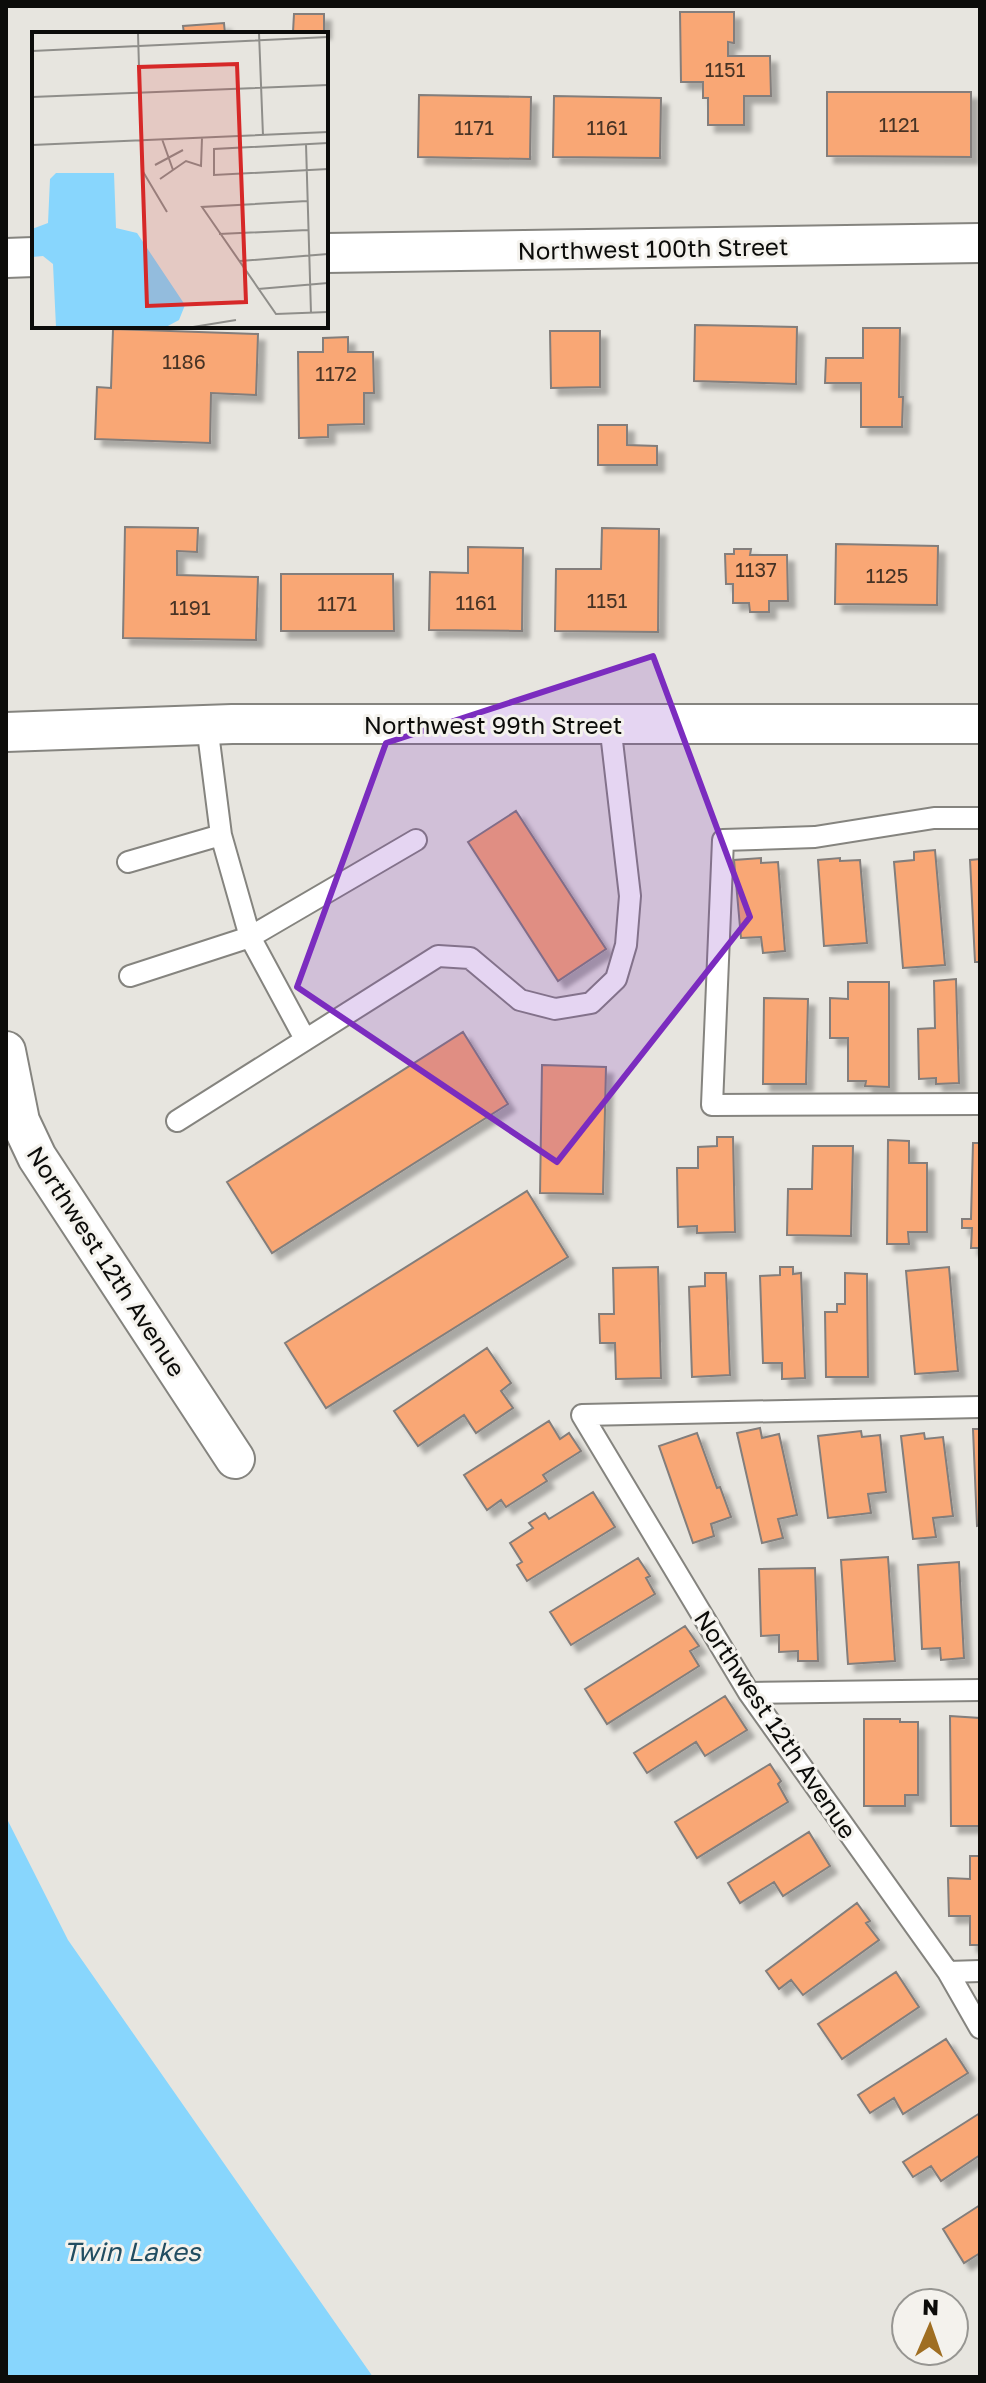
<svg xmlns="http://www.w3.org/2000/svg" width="986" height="2383" font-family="'Golos Text',sans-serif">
	<defs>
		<filter id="shadow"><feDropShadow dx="7" dy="7" stdDeviation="2" flood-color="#0004"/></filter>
	</defs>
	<rect width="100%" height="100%" fill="#e7e5df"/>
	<path fill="#88d6fd" d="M6,1817L68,1940L373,2377H6Z"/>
	<path fill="#f9a775" stroke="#837e7b" stroke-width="2" filter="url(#shadow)" d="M680,12H734V43L728,42V56H770L771,96H744V125H708V98H703V82H681Z
		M294,14H324V32H293Z
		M224,23L225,34H184L183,26Z
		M827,92H971V157L827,156Z
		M419,95L531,97L530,159L418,157Z
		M554,96L661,98L660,158L553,157Z
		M695,325L797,327L796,384L694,381Z
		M863,328H900L899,397H903L902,427H861V383H825L826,358H863Z
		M113,329L258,334L256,395L211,393L210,443L95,439L97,387L111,388Z
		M550,331H600V387L551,388Z
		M348,337V352H373L374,393H364V424L328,425V437L299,438L298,352H323V338Z
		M598,425H627V445L657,446V465H598Z
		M125,527L198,528L197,552L177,551V575L258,577L256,640L123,638Z
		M602,528L659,529L658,632L555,631L556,569H601Z
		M836,544L938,546L937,605L835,604Z
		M468,547L523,548L522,631L429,630L430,572L468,573Z
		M734,549H751L750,555H787L788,601H769V612H750L749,603H733V584H726L725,554H734Z
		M281,574H393L394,631H281Z
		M516,811L606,949L558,981L468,842Z
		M935,850L945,965L903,968L894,862L914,860V852Z
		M761,858V863L778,862L785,951L763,953L761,937L741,938L734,860Z
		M840,858V861L860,860L867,943L824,946L818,860Z
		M980,859V962H975L970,860Z
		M956,979L959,1083L936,1084V1078L919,1079L918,1029L935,1028L934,981Z
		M848,982H889V1087L865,1086L866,1081H848V1038H830V998L848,999Z
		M764,998L808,999L806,1084H763Z
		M463,1032L508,1104L272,1253L227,1182Z
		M542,1065L606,1067L603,1194L540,1193Z
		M717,1137H733L735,1232L697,1233V1226L678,1227L677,1168H698V1147L717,1146Z
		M888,1140L909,1141V1163H927V1232H908L909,1244H887Z
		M973,1143H980V1248H971L972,1228H962V1219H971Z
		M813,1146H853L851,1236L787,1235L788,1189H812Z
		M527,1191L568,1257L326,1408L285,1343Z
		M658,1267L661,1378L616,1379L615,1343H600L599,1314H614L613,1268Z
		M780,1267H793V1274L801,1273L805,1378L782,1379V1363H763L760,1276L780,1275Z
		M949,1267L958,1371L915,1374L906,1271Z
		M705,1273H726L730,1375L692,1377L689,1287L705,1286Z
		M845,1273L867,1274L868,1377H826L825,1312H837V1304H845Z
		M487,1348L511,1383L501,1391L513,1408L476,1433L464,1415L418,1446L394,1411Z
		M549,1421L560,1439L569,1433L581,1451L543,1475L547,1481L506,1507L501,1500L487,1510L464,1475Z
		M760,1428L762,1438L779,1434L797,1515L778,1519L783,1538L762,1543L737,1433Z
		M973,1429H980V1525L977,1526Z
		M861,1431L862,1437L880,1435L886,1492L868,1494L871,1513L828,1518L818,1436Z
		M697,1433L717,1488L720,1487L731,1517L711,1524L714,1536L693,1543L659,1446Z
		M924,1433L925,1439L943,1437L953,1516L933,1518L936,1537L913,1539L901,1436Z
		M593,1492L615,1527L527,1581L517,1565L522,1562L510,1543L533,1528L529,1523L545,1513L549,1519Z
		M888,1557L895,1661L848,1664L841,1560Z
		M638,1558L650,1576L646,1578L655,1594L571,1645L550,1612Z
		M959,1562L964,1658L941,1660L940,1648L922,1649L918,1565Z
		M815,1568L818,1661H798V1651L779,1652V1635L761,1636L759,1569Z
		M685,1626L699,1646L690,1651L699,1666L607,1724L585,1689Z
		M725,1696L747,1730L705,1756L696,1742L647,1773L634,1753Z
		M950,1716L980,1718V1826H951Z
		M864,1719H900V1722H918V1795H905V1806H864Z
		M770,1764L781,1781L778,1784L788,1802L697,1858L675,1822Z
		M809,1832L830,1866L783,1896L774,1882L740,1903L728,1883Z
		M970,1856H980V1945H970V1916H949L948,1878L970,1879Z
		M857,1903L870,1921L866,1923L879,1940L803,1995L791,1980L779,1989L766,1971Z
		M896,1972L919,2007L842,2059L818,2024Z
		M946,2039L968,2073L903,2114L894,2098L870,2113L858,2095Z
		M980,2113V2155L941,2181L931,2166L913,2177L903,2162Z
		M980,2205V2253L964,2263L943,2229Z"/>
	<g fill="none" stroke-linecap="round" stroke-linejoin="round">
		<g stroke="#85847f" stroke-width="24">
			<path id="lane" d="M207,725L221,835L250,937L305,1039
				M980,818H934L815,837L723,840L712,1105L980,1104
				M128,862L221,835
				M130,976L250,937L416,840
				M177,1121L438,956L470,958L520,1000L555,1009L591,1003L616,979L626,945L630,896L610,724
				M980,1407L582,1415L749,1693L948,1972L980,2028
				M749,1693L980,1690
				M948,1972L980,1971"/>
		</g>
		<g stroke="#85847f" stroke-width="42">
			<path id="street" d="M326,253L980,243
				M6,258L34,257
				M6,732L232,724H980
				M6,1051L20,1121L37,1157L235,1459"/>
		</g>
		<use href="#lane" stroke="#fff" stroke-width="20"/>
		<use href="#street" stroke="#fff" stroke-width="38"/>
	</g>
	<path fill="#7b2cbf" fill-opacity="0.2" stroke="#7b2cbf" stroke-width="6" stroke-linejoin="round" d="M653,656L750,917L557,1162L297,987L386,743Z"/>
	<g text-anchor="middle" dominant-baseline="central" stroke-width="6" stroke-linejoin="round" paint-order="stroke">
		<g font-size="20" fill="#473325">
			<text x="725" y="69">1151</text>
			<text x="899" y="124">1121</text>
			<text x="474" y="127">1171</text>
			<text x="607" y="127">1161</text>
			<text x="184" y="361">1186</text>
			<text x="336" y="373">1172</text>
			<text x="756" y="569">1137</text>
			<text x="887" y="575">1125</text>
			<text x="607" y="600">1151</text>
			<text x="476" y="602">1161</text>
			<text x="337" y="603">1171</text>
			<text x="190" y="607">1191</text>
		</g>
		<g font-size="24" fill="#0c0c0a" stroke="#f4f2ed">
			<text transform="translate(653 248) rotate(-1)">Northwest 100th Street</text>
			<text x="493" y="724">Northwest 99th Street</text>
			<text transform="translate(107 1261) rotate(57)">Northwest 12th Avenue</text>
			<text transform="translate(776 1724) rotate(56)">Northwest 12th Avenue</text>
		</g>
		<g font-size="26" font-style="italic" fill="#214d61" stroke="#f4f2ed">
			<text x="132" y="2251">Twin Lakes</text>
		</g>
	</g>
	<g transform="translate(32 32)">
		<rect width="296" height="296" fill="#e7e5df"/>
		<path d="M24,141H82L84,196L105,201L153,273L147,288L134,295H24L21,232L11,224L0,225V197L16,191L18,147Z" fill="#88d6fd"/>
		<path fill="none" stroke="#8f8e8a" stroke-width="2" d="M106,1L110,138L135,180M227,1L231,104M0,19L296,5M0,65L296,53M130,107L141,138M296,111L182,117V143L296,137M274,112L279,281M0,113L296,100M123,133L151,118M128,147L154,129L169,134L170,106M275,169L170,175L244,282L296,280M187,202L276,198M208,229L296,222M226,257L296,251M161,295L204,288"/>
		<path fill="#d62828" fill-opacity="0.15" stroke="#d62828" stroke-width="4" d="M205,32L214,270L115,274L107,35Z"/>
		<rect width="296" height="296" fill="none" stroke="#0c0c0a" stroke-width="4"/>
	</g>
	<rect width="986" height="2383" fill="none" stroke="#0c0c0a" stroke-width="16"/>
	<g transform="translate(930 2327) rotate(2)"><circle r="38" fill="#f4f2ed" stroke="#979692" stroke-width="2"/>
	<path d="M0-6L14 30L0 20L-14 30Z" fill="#9f6e22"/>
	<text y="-12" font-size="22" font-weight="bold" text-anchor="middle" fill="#0c0c0a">N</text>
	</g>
</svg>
